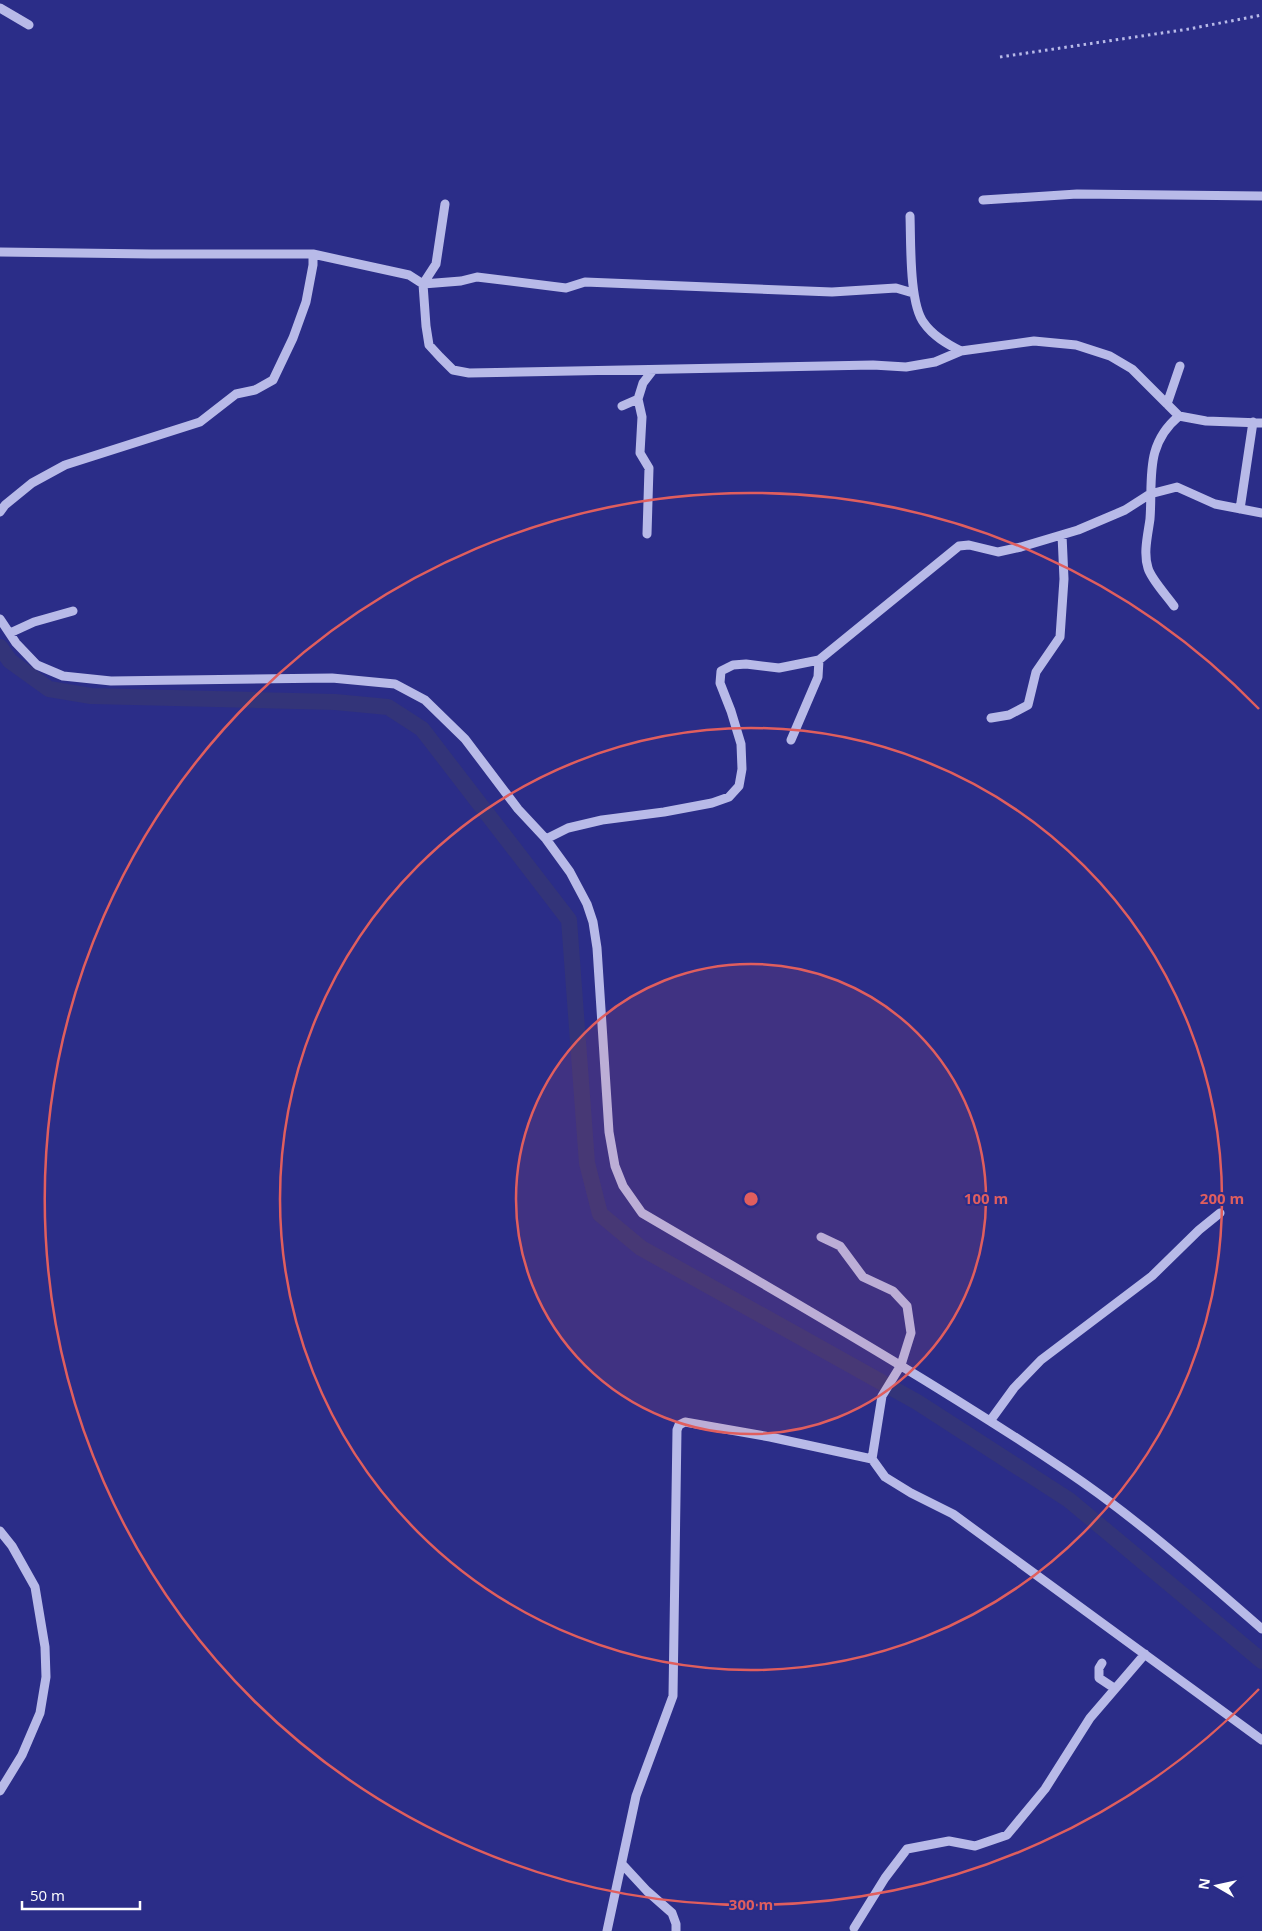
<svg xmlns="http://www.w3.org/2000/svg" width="1262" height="1931" font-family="'Open Sans',sans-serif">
	<rect width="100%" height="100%" fill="#2b2d88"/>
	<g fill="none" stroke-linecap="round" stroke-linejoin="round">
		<path stroke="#333479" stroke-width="16" d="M0,647L10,661L49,689L91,696L335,702L388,707L422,729L569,920L587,1163L600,1214L641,1248L917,1402L1069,1500L1262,1661"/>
		<path stroke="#b8bae8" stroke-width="3" stroke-dasharray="2.5 4" stroke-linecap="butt" d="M1000,57L1189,29L1262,15"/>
		<path stroke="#b8bae8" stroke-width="9" d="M0,8L29,25
			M983,200L1077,194L1262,196
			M445,204L436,264L423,284L426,326L429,345L440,357L453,370L469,373L873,365L906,367L935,362L961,351L1034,341L1076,345L1110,356L1132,369L1179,416L1206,421L1262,423
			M910,216C911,242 909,304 924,323C933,336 947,344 961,351
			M0,252L151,254H313L409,275L423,284L461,281L477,277L566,288L585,282L832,292L896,288L913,293
			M1167,404L1180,366
			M622,406L638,399
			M1240,509L1253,422
			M0,512L5,505L32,483L65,465L200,422L236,394L255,390L273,380L293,338L306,302L313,265V254
			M647,534L649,468L640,453L642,417L638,399L643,383L653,370
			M1174,606C1167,596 1151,579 1148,568C1143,553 1148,534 1150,519C1153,479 1144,445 1179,416
			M0,619L16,643L37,665L63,676L111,681L332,678L395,684L425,700L465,739L518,809L546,839L570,872L587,904L593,922L597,948L609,1132L615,1166L623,1186L642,1213C785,1297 928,1378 1065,1470C1135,1517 1199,1574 1262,1629
			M10,633L34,622L73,611
			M991,718L1009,715L1028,705L1036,672L1060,637L1064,579L1062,535
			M791,740L818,677L819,660
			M546,839L568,828L602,820L664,812L712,803L729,797L739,786L742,769L741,744L731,711L720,683L721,671L733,665L746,664L779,668L819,660L959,546L969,545L998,552L1021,547L1078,530L1125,510L1150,494L1177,487L1215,504L1262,513
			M821,1237L840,1246L863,1277L893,1291L907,1306L911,1333L901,1365L882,1396L872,1459
			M990,1421L1014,1388L1041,1360L1152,1276L1199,1230L1220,1213
			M0,1531L12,1546L35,1587L45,1647L46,1677L40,1713L22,1755L0,1791
			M1102,1663L1099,1668V1678L1114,1688
			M622,1864L647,1891L672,1913L676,1924V1931
			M854,1928L885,1878L907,1849L949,1841L975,1846L1007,1835L1045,1789L1090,1718L1145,1654
			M607,1931L636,1796L673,1696L677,1430L679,1425L685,1422L770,1437L872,1459L885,1477L911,1493L953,1514L1262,1740"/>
	</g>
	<circle cx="751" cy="1199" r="235" fill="#e05e5e" fill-opacity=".12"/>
	<g fill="none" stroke="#e05e5e" stroke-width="2.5">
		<circle cx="751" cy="1199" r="235"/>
		<circle cx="751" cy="1199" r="471"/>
		<path d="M1259 1689A706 706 0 1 1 1259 709"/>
	</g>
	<circle cx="751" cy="1199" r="8" fill="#e05e5e" stroke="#2b2d88" stroke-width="2.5"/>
	<g font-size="15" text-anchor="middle" font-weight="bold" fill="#e05e5e" stroke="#2b2d88" stroke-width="4" stroke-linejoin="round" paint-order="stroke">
		<text x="986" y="1204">100 m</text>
		<text x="1222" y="1204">200 m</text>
		<text x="751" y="1910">300 m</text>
	</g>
	<g transform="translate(1217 1886) rotate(279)" stroke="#2b2d88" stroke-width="4" paint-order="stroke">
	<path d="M0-4L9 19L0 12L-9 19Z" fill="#ffffff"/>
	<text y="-8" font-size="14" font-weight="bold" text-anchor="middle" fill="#ffffff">N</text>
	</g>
	<path d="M22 1901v8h118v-8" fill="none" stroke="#ffffff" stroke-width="2.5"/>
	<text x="30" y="1901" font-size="15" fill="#ffffff" stroke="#2b2d88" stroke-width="4" paint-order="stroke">50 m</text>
</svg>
